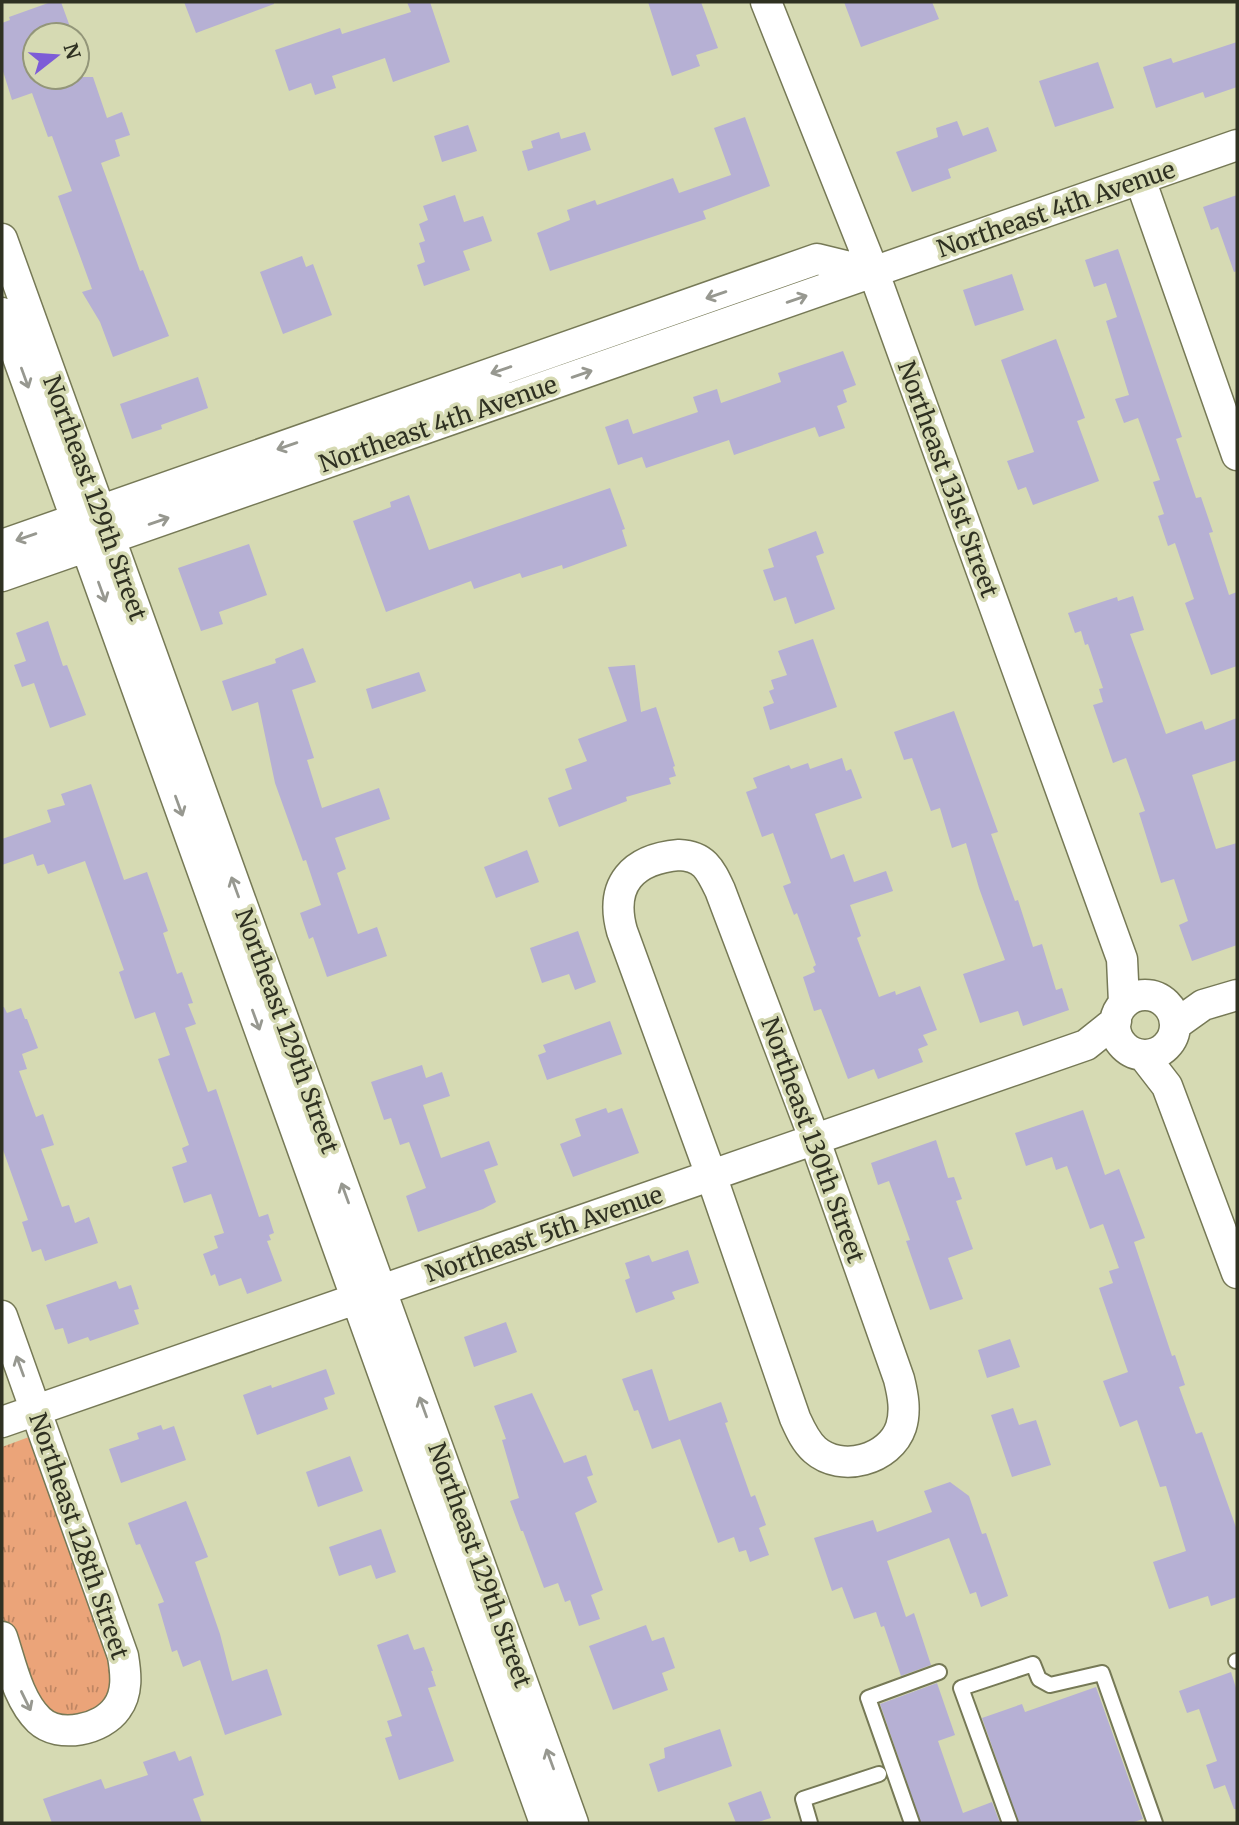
<svg xmlns="http://www.w3.org/2000/svg" width="1239" height="1825" font-family="Merriweather,serif">
	<defs>
		<pattern id="grass-tufts" width="24" height="20" patternUnits="userSpaceOnUse" patternTransform="scale(1.75)"><rect width="24" height="20" fill="#eba479"/><path d="M3 7l-1-3M5 7V3M7 7l1-3M15 17l-1-3M17 17v-4M19 17l1-3" fill="none" stroke="#bf8663"/></pattern>
	</defs>
	<rect width="100%" height="100%" fill="#d6dab3"/>
	<path fill="url(#grass-tufts)" d="M29,1437L36,1444L116,1670L106,1704L72,1719L47,1711L27,1688L2,1615V1447Z"/>
	<path fill="#b6b0d4" d="M51,2H61L73,35H35V77H93L107,118L122,112L130,135L115,140L120,156L101,163L140,271L143,270L169,336L113,357L100,322L82,292L92,289L58,196L72,191L52,136L48,137L32,93L12,100L2,68V23L10,20L9,17Z
		M184,2H274V4L196,33Z
		M407,2H430L450,62L393,82L385,58L332,76L336,88L315,95L311,83L289,91L275,50L340,28L342,34L411,12Z
		M648,2H701L718,48L696,55L700,66L672,76Z
		M844,2H932L939,19L861,47Z
		M1237,42V87L1205,98L1203,92L1156,108L1143,67L1171,58L1173,63Z
		M1098,62L1114,108L1055,127L1039,81Z
		M745,117L770,186L703,211L706,219L550,271L537,233L570,220L567,210L595,200L597,205L673,178L679,193L731,175L714,128Z
		M957,121L963,136L988,127L997,151L948,169L951,178L912,192L896,152L938,137L936,128Z
		M468,125L477,151L442,162L434,136Z
		M559,132L561,139L585,132L591,150L528,171L522,151L533,148L531,141Z
		M455,195L464,222L483,216L492,241L463,251L470,270L424,286L417,265L425,262L419,243L425,241L419,224L428,220L423,206Z
		M1237,195V271L1234,272L1218,227L1211,230L1203,207Z
		M1118,249L1182,437L1176,439L1196,498L1201,497L1213,532L1209,533L1229,595L1237,592V666L1211,675L1185,603L1194,599L1175,543L1168,546L1158,516L1164,514L1153,482L1160,480L1138,418L1124,423L1115,399L1129,395L1106,321L1117,317L1106,283L1094,287L1085,260Z
		M302,256L306,267L313,264L332,315L283,334L260,272Z
		M1012,274L1024,310L975,326L963,290Z
		M1056,339L1085,418L1077,421L1099,481L1033,505L1026,487L1018,490L1007,461L1034,452L1001,360Z
		M843,351L856,385L843,390L847,402L837,406L845,428L819,437L815,427L734,455L729,440L646,468L642,457L618,465L605,427L628,419L633,434L698,412L693,397L717,389L721,403L781,382L778,373Z
		M198,377L208,408L161,425L162,429L132,439L120,404Z
		M610,488L625,529L622,530L627,546L563,569L562,565L522,578L520,573L474,589L471,581L386,612L353,521L391,507L390,502L409,495L429,550Z
		M816,531L824,553L816,556L835,609L795,624L786,597L774,601L763,570L774,567L768,549Z
		M249,544L267,595L219,612L223,624L201,631L178,568Z
		M1133,596L1144,630L1130,634L1166,734L1202,721L1205,730L1237,718V760L1192,775L1216,849L1237,843V945L1192,961L1179,925L1188,921L1174,879L1161,883L1139,813L1145,811L1126,758L1113,763L1093,705L1103,702L1099,689L1103,688L1088,644L1085,645L1081,631L1075,633L1068,613L1117,597L1118,601Z
		M48,621L63,666L67,665L86,715L50,728L34,683L22,687L14,665L26,661L16,633Z
		M813,639L837,707L770,730L763,707L774,703L769,691L774,689L771,680L787,675L778,651Z
		M303,648L316,682L292,690L314,758L307,760L322,808L379,788L390,819L335,838L346,869L337,873L358,934L377,927L387,956L327,977L313,937L309,939L300,913L321,905L306,860L303,861L275,783L258,702L232,711L222,681L276,663L275,659Z
		M635,665L641,712L656,707L675,766L673,767L676,776L669,778L671,784L626,797L627,801L559,827L548,798L572,789L565,769L587,761L578,739L627,721L608,667Z
		M419,672L426,691L372,709L366,689Z
		M954,711L998,832L991,834L1015,901L1018,900L1033,947L1042,944L1056,990L1062,988L1069,1010L1023,1026L1018,1011L980,1023L963,974L1005,960L979,888L966,843L952,848L940,808L931,811L912,758L904,760L894,732Z
		M842,758L846,771L851,769L862,798L815,814L831,859L844,854L854,882L886,871L893,891L850,905L861,936L857,938L879,997L895,991L896,995L920,986L937,1030L923,1035L928,1045L918,1049L923,1062L878,1079L874,1069L848,1079L821,1009L814,1011L803,977L815,972L813,967L816,965L797,913L794,915L783,886L791,883L773,833L762,837L746,792L757,788L753,778L789,765L791,769L808,763L810,769Z
		M91,784L124,880L147,872L168,931L163,933L177,974L182,972L193,1003L188,1004L196,1024L185,1028L208,1092L216,1089L259,1217L268,1214L274,1233L269,1235L271,1240L267,1241L282,1281L247,1294L241,1278L219,1286L215,1274L211,1276L203,1254L218,1248L214,1236L224,1233L211,1194L184,1203L172,1167L187,1162L182,1148L189,1145L158,1059L170,1055L155,1012L135,1019L119,972L124,970L85,861L48,874L44,864L37,866L33,854L2,865V839L51,822L47,810L65,805L61,794Z
		M527,850L539,882L496,898L484,867Z
		M578,931L596,982L575,990L569,974L542,983L530,948Z
		M2,1007H4L7,1013L21,1008L25,1019H27L38,1048L22,1054L27,1069L19,1071L36,1117L43,1114L54,1145L41,1149L62,1207L69,1205L75,1223L89,1217L98,1243L45,1261L41,1249L32,1252L22,1222L28,1220L2,1147Z
		M610,1021L622,1054L547,1080L538,1055L546,1052L543,1045Z
		M422,1065L426,1078L442,1072L450,1096L423,1105L441,1158L489,1141L498,1165L484,1170L496,1202L483,1209L418,1232L406,1196L426,1188L409,1142L400,1145L391,1118L384,1120L371,1082Z
		M606,1108L608,1113L622,1108L639,1153L573,1177L560,1144L581,1136L575,1119Z
		M1083,1110L1105,1175L1119,1169L1145,1238L1134,1242L1172,1356L1175,1355L1185,1385L1179,1387L1196,1434L1202,1432L1237,1530V1597L1211,1606L1208,1596L1169,1609L1153,1562L1186,1551L1166,1486L1160,1487L1137,1420L1120,1427L1103,1381L1128,1372L1099,1288L1113,1283L1109,1271L1119,1268L1103,1224L1090,1229L1067,1166L1056,1170L1052,1157L1026,1166L1015,1133Z
		M936,1140L948,1178L954,1177L962,1199L956,1201L973,1249L948,1258L963,1299L930,1310L906,1241L910,1240L889,1181L878,1185L871,1163Z
		M688,1250L699,1283L672,1292L675,1299L636,1313L625,1280L630,1278L625,1263L649,1255L652,1262Z
		M116,1281L119,1289L131,1285L139,1309L134,1310L139,1324L90,1341L88,1337L68,1344L63,1328L55,1330L46,1305Z
		M506,1322L517,1352L474,1367L464,1337Z
		M1010,1339L1020,1367L987,1378L978,1350Z
		M326,1369L335,1394L324,1398L328,1409L257,1435L243,1395L271,1385L272,1388Z
		M652,1369L669,1421L721,1402L728,1422L725,1423L751,1497L755,1495L766,1525L759,1528L769,1555L750,1562L746,1550L739,1552L734,1537L718,1543L680,1439L652,1449L638,1410L634,1411L622,1379Z
		M532,1393L564,1463L586,1455L593,1475L587,1477L597,1502L575,1513L603,1590L591,1595L600,1619L579,1626L570,1600L565,1602L558,1583L544,1588L523,1531H521L510,1501L519,1498L502,1440L506,1439L494,1406Z
		M1013,1408L1019,1425L1036,1420L1051,1465L1012,1477L991,1415Z
		M161,1425L163,1430L174,1426L186,1460L121,1483L109,1449L139,1439L137,1433Z
		M350,1456L363,1491L318,1507L306,1472Z
		M950,1482L969,1496L982,1534L986,1533L1008,1596L981,1607L976,1592L970,1594L949,1538L887,1561L906,1617L914,1613L931,1665L901,1676L884,1626L881,1627L876,1612L854,1619L842,1587L832,1591L814,1538L873,1520L877,1532L932,1512L924,1491Z
		M186,1501L208,1557L195,1562L220,1634L232,1681L267,1669L282,1715L225,1735L200,1660L183,1667L177,1650L172,1652L158,1604L164,1602L140,1544L136,1545L128,1523Z
		M381,1529L396,1572L376,1579L371,1565L339,1576L329,1547Z
		M646,1625L652,1641L664,1637L675,1668L662,1673L668,1690L613,1710L589,1646Z
		M408,1634L414,1650L424,1647L433,1671H431L436,1686L428,1688L454,1761L399,1780L385,1738L392,1736L387,1721L402,1716L377,1645Z
		M1231,1672L1237,1691V1809H1234L1225,1785L1214,1789L1206,1765L1217,1761L1199,1709L1187,1713L1179,1691Z
		M937,1683L955,1735L938,1741L963,1813L992,1802L1000,1823H921L880,1704Z
		M1096,1687L1143,1819L1131,1823H1019L982,1718L1022,1704L1025,1712Z
		M720,1729L732,1766L658,1792L649,1764L665,1758L664,1748Z
		M175,1751L179,1761L191,1756L204,1795L193,1799L202,1823H52L43,1799L101,1779L105,1789L148,1775L143,1762Z
		M761,1791L771,1818L755,1823H736L728,1803Z"/>
	<g fill="none" stroke-linecap="round" stroke-linejoin="round">
		<g stroke="#767956" stroke-width="18">
			<path id="lane" d="M1236,1661H1237
				M810,1823L803,1799L879,1774
				M912,1823L868,1698L939,1672
				M1010,1823L961,1688L1033,1664L1039,1679L1050,1685L1102,1673L1155,1823"/>
		</g>
		<g stroke="#767956" stroke-width="33">
			<path id="street" d="M766,2L874,273L1122,959L1124,1003
				M1140,179L1237,455
				M2,239L573,1823
				M2,313L545,1823
				M2,545L817,259L874,273
				M2,576L1237,145
				M679,855C704,856 710,869 720,890L814,1138L899,1379C903,1395 906,1411 901,1427C890,1460 841,1473 815,1450C805,1441 800,1429 795,1418L711,1175L622,931C609,884 633,859 679,855Z
				M1115 1025a30 30 0 1 1 60 0a30 30 0 1 1-60 0Z
				M1175,1025L1203,1005L1237,995
				M1143,1055L1167,1086L1237,1273
				M2,1316L123,1656C126,1674 128,1693 117,1708C102,1730 59,1739 39,1720C18,1700 11,1664 2,1637
				M2,1422L1086,1045L1116,1021"/>
		</g>
		<use href="#lane" stroke="#fff" stroke-width="14"/>
		<use href="#street" stroke="#fff" stroke-width="30"/>
	</g>
	<defs><path id="oneway-shaft" d="M-6 0H5M1.5-3L5.5 0L1.5 3" fill="none" stroke-width="1.6" stroke-linecap="round" stroke-linejoin="round" transform="scale(1.75)"/></defs>
	<g stroke="#979890">
		<use href="#oneway-shaft" transform="translate(716 295) rotate(161)"/>
		<use href="#oneway-shaft" transform="translate(797 299) rotate(-19)"/>
		<use href="#oneway-shaft" transform="translate(501 370) rotate(161)"/>
		<use href="#oneway-shaft" transform="translate(582 374) rotate(-19)"/>
		<use href="#oneway-shaft" transform="translate(25 378) rotate(70)"/>
		<use href="#oneway-shaft" transform="translate(287 446) rotate(161)"/>
		<use href="#oneway-shaft" transform="translate(159 521) rotate(-19)"/>
		<use href="#oneway-shaft" transform="translate(26 537) rotate(161)"/>
		<use href="#oneway-shaft" transform="translate(102 592) rotate(70)"/>
		<use href="#oneway-shaft" transform="translate(179 806) rotate(70)"/>
		<use href="#oneway-shaft" transform="translate(235 887) rotate(-110)"/>
		<use href="#oneway-shaft" transform="translate(256 1020) rotate(70)"/>
		<use href="#oneway-shaft" transform="translate(345 1193) rotate(-110)"/>
		<use href="#oneway-shaft" transform="translate(20 1366) rotate(-110)"/>
		<use href="#oneway-shaft" transform="translate(423 1407) rotate(-110)"/>
		<use href="#oneway-shaft" transform="translate(26 1701) rotate(64)"/>
		<use href="#oneway-shaft" transform="translate(550 1759) rotate(-110)"/>
	</g>
	<g text-anchor="middle" dominant-baseline="central" stroke-width="7" stroke-linejoin="round" paint-order="stroke">
		<g font-size="24" fill="#2f3122" stroke="#d6dab3">
			<text transform="translate(1056 209) rotate(-19)">Northeast 4th Avenue</text>
			<text transform="translate(438 424) rotate(-19)">Northeast 4th Avenue</text>
			<text transform="translate(948 479) rotate(70)">Northeast 131st Street</text>
			<text transform="translate(95 498) rotate(70)">Northeast 129th Street</text>
			<text transform="translate(287 1031) rotate(70)">Northeast 129th Street</text>
			<text transform="translate(813 1140) rotate(70)">Northeast 130th Street</text>
			<text transform="translate(544 1234) rotate(-19)">Northeast 5th Avenue</text>
			<text transform="translate(79 1536) rotate(71)">Northeast 128th Street</text>
			<text transform="translate(480 1565) rotate(70)">Northeast 129th Street</text>
		</g>
	</g>
	<rect width="1239" height="1825" fill="none" stroke="#2f3122" stroke-width="7"/>
	<g transform="translate(56 56) rotate(73)"><circle r="33" fill="#d6dab3" stroke="#939679" stroke-width="2"/>
	<path d="M0-5L12 26L0 18L-12 26Z" fill="#7d5cd7"/>
	<text y="-10" font-size="19" font-weight="bold" text-anchor="middle" fill="#2f3122">N</text>
	</g>
</svg>
